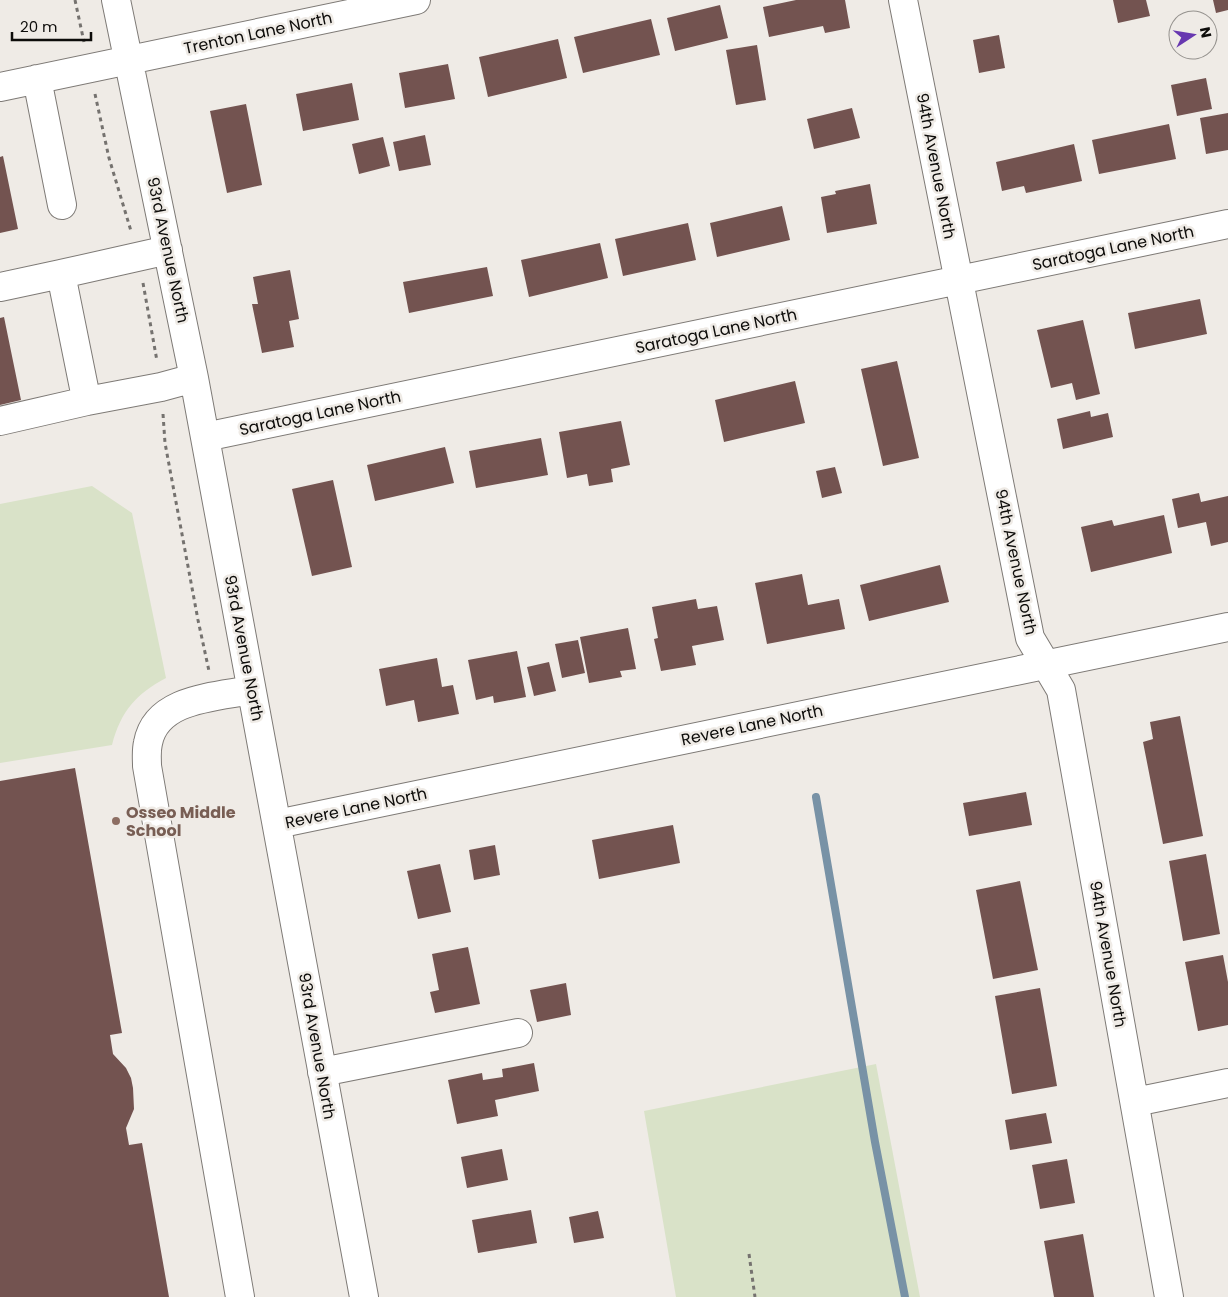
<svg xmlns="http://www.w3.org/2000/svg" width="1228" height="1297" font-family="Poppins,sans-serif">
	<rect width="100%" height="100%" fill="#efebe6"/>
	<path fill="#d9e2c8" d="M92,486L132,513L166,678C136,694 121,711 112,745L0,763V504Z
		M876,1064L920,1297H676L644,1111Z"/>
	<g fill="none" stroke-linecap="round" stroke-linejoin="round">
		<path stroke="#7892a6" stroke-width="8" d="M816,797L875,1142L905,1297"/>
	</g>
	<path fill="#735350" d="M796,0H845L850,28L825,33L823,26L769,37L763,7Z
		M1113,0H1146L1150,16L1118,23Z
		M1213,0H1228V10L1216,13Z
		M720,5L728,38L675,51L667,18Z
		M651,19L660,55L583,73L574,37Z
		M999,35L1005,68L979,73L973,40Z
		M558,39L567,78L488,97L479,57Z
		M757,45L766,100L736,105L726,50Z
		M448,64L455,99L405,108L399,73Z
		M1206,78L1212,109L1177,116L1171,85Z
		M352,83L359,120L303,131L296,94Z
		M246,104L262,185L227,193L210,111Z
		M852,108L860,138L814,149L807,119Z
		M1228,113V150L1206,154L1200,118Z
		M1169,124L1176,159L1099,174L1092,140Z
		M425,135L431,165L399,171L393,142Z
		M383,137L390,166L359,174L352,144Z
		M1074,144L1082,181L1026,193L1024,186L1002,191L996,162Z
		M3,156L18,229L0,233V157Z
		M870,184L877,224L827,233L821,197L836,194L835,191Z
		M782,206L790,240L717,257L710,223Z
		M688,223L696,260L623,276L615,239Z
		M600,243L608,278L529,297L521,260Z
		M487,267L493,296L409,313L403,282Z
		M290,270L299,319L289,321L294,347L262,353L252,304H258L253,277Z
		M1200,299L1207,334L1135,349L1128,313Z
		M4,317L21,400L0,405V318Z
		M1083,320L1100,394L1076,400L1072,383L1051,388L1037,330Z
		M897,361L919,458L883,466L861,369Z
		M795,381L805,423L724,442L715,400Z
		M1090,411L1091,417L1108,413L1113,437L1063,449L1057,419Z
		M621,421L630,465L611,469L613,482L589,486L587,474L567,478L559,432Z
		M541,438L548,475L476,488L469,451Z
		M445,447L454,483L375,501L367,465Z
		M835,467L842,493L822,498L816,471Z
		M333,480L352,567L312,576L292,489Z
		M1199,493L1201,502L1228,496V542L1211,546L1206,522L1178,528L1172,499Z
		M1164,515L1172,553L1091,572L1081,527L1112,520L1114,526Z
		M940,565L949,602L869,621L860,585Z
		M802,574L808,605L839,599L845,629L767,644L755,583Z
		M696,599L698,609L717,606L724,640L692,646L696,665L661,671L654,639L658,638L652,607Z
		M628,628L636,669L620,671L622,677L589,683L580,637Z
		M578,640L585,673L562,678L555,644Z
		M517,651L526,697L494,703L493,696L476,700L468,660Z
		M437,658L442,687L453,685L459,714L418,722L414,700L386,706L379,669Z
		M549,662L556,691L534,696L527,667Z
		M1180,716L1203,836L1163,844L1143,742L1153,739L1150,722Z
		M75,768L122,1033L110,1035L113,1054L126,1068L131,1078L133,1088L134,1109L126,1128L129,1145L142,1143L169,1297H0V781Z
		M1026,792L1032,825L969,836L963,803Z
		M673,825L680,863L599,879L592,840Z
		M495,845L500,875L474,880L469,850Z
		M1206,854L1220,934L1183,941L1169,861Z
		M440,864L451,912L418,919L407,871Z
		M1020,881L1038,970L993,979L976,890Z
		M468,947L480,1004L435,1013L430,992L439,990L432,954Z
		M1223,955L1228,982V1025L1198,1031L1185,962Z
		M566,983L571,1015L537,1022L530,990Z
		M1040,988L1057,1086L1012,1094L995,996Z
		M534,1063L539,1091L495,1100L498,1116L457,1124L448,1080L482,1073L483,1080L503,1077L502,1069Z
		M1046,1113L1052,1143L1010,1150L1005,1120Z
		M502,1149L508,1180L467,1188L461,1157Z
		M1067,1159L1075,1203L1040,1209L1032,1165Z
		M531,1210L537,1243L478,1253L472,1220Z
		M598,1211L604,1238L574,1243L569,1217Z
		M1083,1234L1094,1297H1054L1044,1241Z"/>
	<g fill="none" stroke-linecap="round" stroke-linejoin="round">
		<g stroke="#7e7a76" stroke-width="30">
			<path id="minor" d="M116,0L194,378L364,1297
				M903,0L1030,638L1061,690L1169,1297
				M37,79L62,205
				M0,87L416,0
				M168,250L61,274L84,388L87,401L161,387L194,378
				M0,287L61,274
				M0,421L87,401
				M205,437L1228,224
				M277,824L1228,627
				M322,1072L518,1033
				M1135,1102L1228,1083
				M240,1297L147,766C147,759 146,751 148,743C156,698 216,697 251,690"/>
		</g>
		<path stroke="#75726f" stroke-width="3" stroke-dasharray="4 4" stroke-linecap="butt" d="M75,0L84,42
			M95,94L109,158L131,231
			M143,283L157,361
			M163,414L165,443L198,620L209,671
			M749,1254L755,1297"/>
		<use href="#minor" stroke="#fff" stroke-width="28"/>
	</g>
	<circle fill="#8d6e63" stroke="#efebe6" stroke-width="2" cx="116" cy="821" r="5"/>
	<g text-anchor="middle" dominant-baseline="central" stroke-width="5" stroke-linejoin="round" paint-order="stroke">
		<g font-size="16" fill="#0d0c0a" stroke="#efebe6">
			<text transform="translate(258 33) rotate(-12)">Trenton Lane North</text>
			<text transform="translate(936 166) rotate(79)">94th Avenue North</text>
			<text transform="translate(1113 248) rotate(-12)">Saratoga Lane North</text>
			<text transform="translate(168 250) rotate(78)">93rd Avenue North</text>
			<text transform="translate(716 331) rotate(-12)">Saratoga Lane North</text>
			<text transform="translate(320 413) rotate(-12)">Saratoga Lane North</text>
			<text transform="translate(1016 562) rotate(78)">94th Avenue North</text>
			<text transform="translate(244 648) rotate(79)">93rd Avenue North</text>
			<text transform="translate(752 725) rotate(-12)">Revere Lane North</text>
			<text transform="translate(356 808) rotate(-12)">Revere Lane North</text>
			<text transform="translate(1108 954) rotate(80)">94th Avenue North</text>
			<text transform="translate(317 1046) rotate(80)">93rd Avenue North</text>
		</g>
		<g font-size="16" font-weight="bold" fill="#785e54" stroke="#efebe6" text-anchor="start">
			<text x="126" y="812">Osseo Middle<tspan x="126" dy="18">School</tspan></text>
		</g>
	</g>
	<g transform="translate(1193 35) rotate(78)"><circle r="24" fill="#efebe6" stroke="#95928e"/>
	<path d="M0-4L9 19L0 12L-9 19Z" fill="#6838b0"/>
	<text y="-8" font-size="14" font-weight="bold" text-anchor="middle" fill="#0d0c0a">N</text>
	</g>
	<path d="M12 32v8h79v-8" fill="none" stroke="#0d0c0a" stroke-width="2.5"/>
	<text x="20" y="32" font-size="15" fill="#0d0c0a" stroke="#efebe6" stroke-width="4" paint-order="stroke">20 m</text>
</svg>
